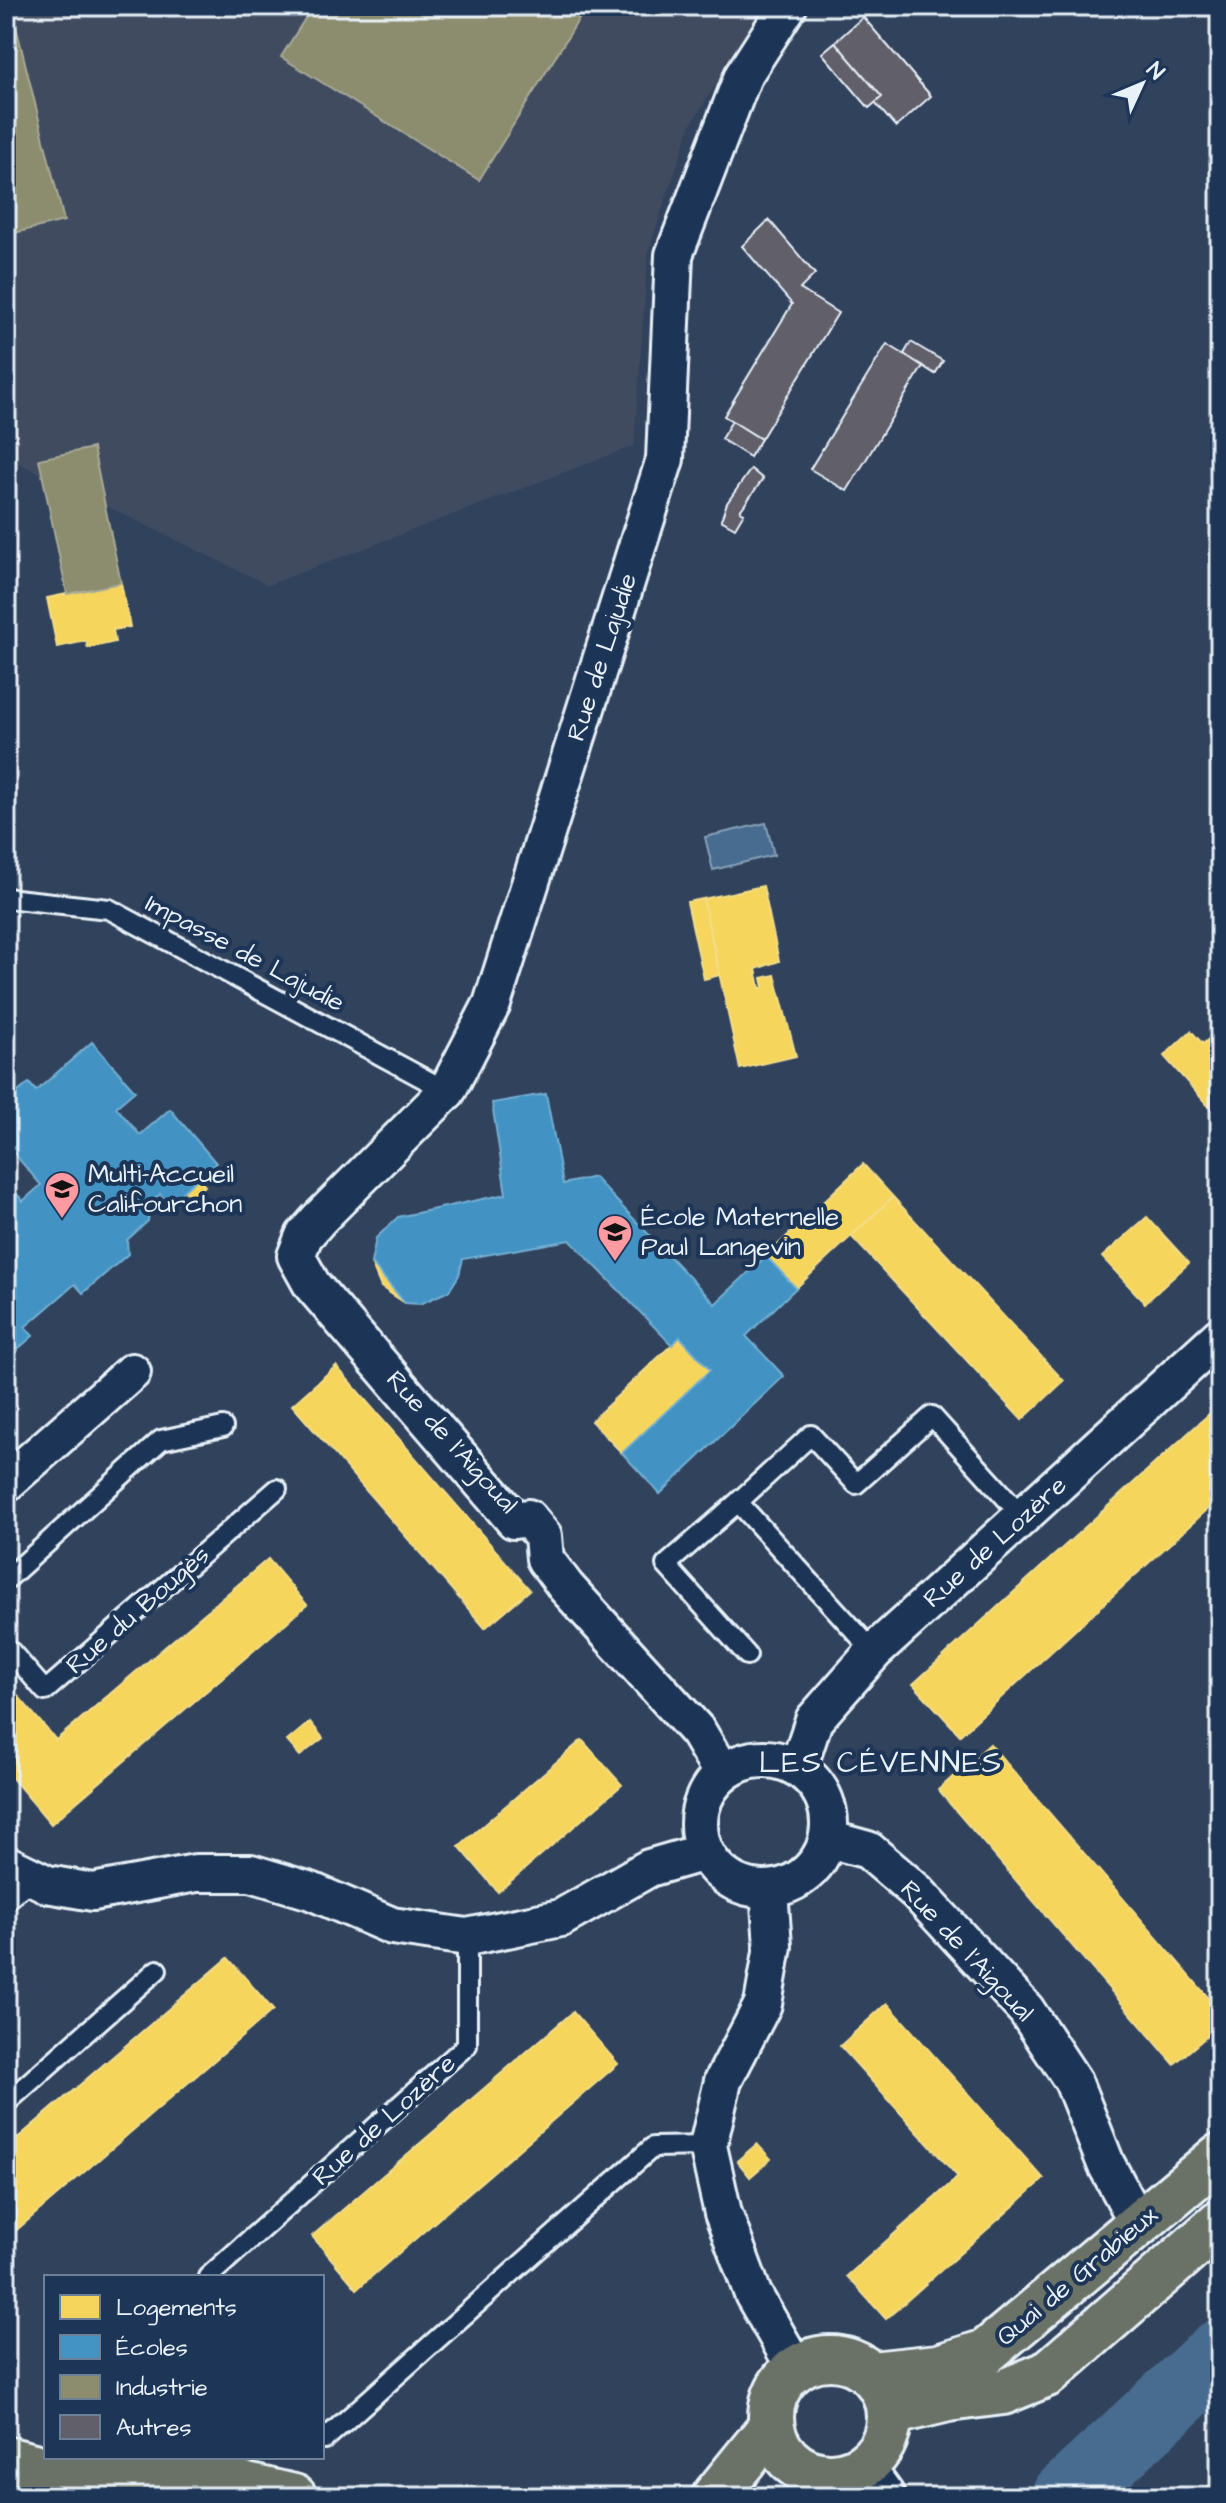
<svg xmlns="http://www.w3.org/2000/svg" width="1226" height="2503" font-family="'Architects Daughter',sans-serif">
	<rect width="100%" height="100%" fill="#31425d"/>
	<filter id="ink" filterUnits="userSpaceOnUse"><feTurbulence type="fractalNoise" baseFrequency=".0125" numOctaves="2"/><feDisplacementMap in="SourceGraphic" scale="16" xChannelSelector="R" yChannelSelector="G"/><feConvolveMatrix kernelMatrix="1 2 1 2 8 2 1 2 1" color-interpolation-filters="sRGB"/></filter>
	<g filter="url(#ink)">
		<path fill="#3f4b61" d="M6,6H766L691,124L648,252L634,446L268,585L6,457Z"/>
		<path fill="#476c8f" stroke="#87a1b9" stroke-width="2" d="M766,823L774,855L713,870L705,837Z"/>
		<path fill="#f6d55c" stroke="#f2dd8b" stroke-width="2" d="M121,583L130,627L113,630L115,642L88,648L86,641L57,647L47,598Z
			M763,886L779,961L756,969L760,988L764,987L762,978L775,975L796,1056L740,1069L703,899Z
			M703,899L720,975L704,979L687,902Z
			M1220,1029V1119L1164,1056L1191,1031L1203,1044Z
			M863,1164L893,1197L796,1288L766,1256Z
			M198,1178L205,1186L191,1198L184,1190Z
			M893,1197L1064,1381L1022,1420L851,1236Z
			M1147,1217L1189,1263L1145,1303L1102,1257Z
			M371,1263L405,1303L381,1287Z
			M680,1337L710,1370L622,1453L591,1421Z
			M336,1366L530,1590L485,1628L292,1405Z
			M1220,1404V1498L960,1735L913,1684Z
			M268,1559L307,1605L51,1824L6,1771V1682L56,1740Z
			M310,1722L323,1738L300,1756L287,1741Z
			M582,1740L622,1785L498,1892L459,1846Z
			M990,1744L1220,2011V2025L1174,2064L938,1790Z
			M228,1958L273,2010L6,2239V2148Z
			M887,2003L1044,2179L886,2319L847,2276L958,2177L840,2046Z
			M573,2012L618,2064L357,2289L312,2236Z
			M757,2144L771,2159L750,2177L737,2161Z"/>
		<path fill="#4393c3" stroke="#74afd3" stroke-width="2" d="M92,1042L135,1091L116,1107L140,1135L170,1109L216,1163L168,1204L160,1194L150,1204L148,1221L127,1240L128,1254L83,1293L75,1284L25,1327L33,1336L6,1359V1187L9,1185L23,1201L41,1185L6,1144V1102L29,1083L36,1091Z
			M546,1094L563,1184L594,1177L715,1304L766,1256L796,1288L746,1336L784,1376L660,1494L622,1453L710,1370L680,1337L672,1345L570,1240L463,1259L459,1275L449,1291L420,1304L405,1303L371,1263L376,1238L398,1217L506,1194L492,1103Z"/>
		<path fill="#8c8c6e" stroke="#a8aa97" stroke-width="2" d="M6,6H11L64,221L6,235Z
			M313,6H587L479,180L281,57Z
			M93,448L121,583L67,594L39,459Z"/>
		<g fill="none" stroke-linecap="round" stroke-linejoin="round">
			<path stroke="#476c8f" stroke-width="70" d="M1066,2497L1220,2354"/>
		</g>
		<path fill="#605f6a" stroke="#e8f1f8" stroke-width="2" d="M863,17L931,96L896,127L875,103L882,97L835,42Z
			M835,42L882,97L869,108L822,53Z
			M769,220L815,274L800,289L838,313L761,439L724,416L792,304L742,246Z
			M911,342L943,361L935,374L904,354Z
			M887,344L923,366L847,491L810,469Z
			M732,421L761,439L750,457L721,439Z
			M751,469L763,479L740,511L744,513L735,528L721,520L727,503Z"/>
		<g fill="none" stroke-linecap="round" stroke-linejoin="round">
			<g stroke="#e8f1f8" stroke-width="24">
				<path id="service" d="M6,898L109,909L447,1091
					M738,1502L666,1565L747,1655
					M6,1580L161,1440L223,1427
					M6,1646L45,1691L277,1489
					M874,1652L738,1502L811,1435L856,1484L932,1416L1023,1517
					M6,1901L33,1877
					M6,2103L157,1970
					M208,2277L467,2045V1937
					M325,2439L653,2147L708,2146"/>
			</g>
			<g stroke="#e8f1f8" stroke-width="42">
				<path id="minor" d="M6,1483L132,1372
					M699 1824a65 65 0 1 1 130 0a65 65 0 1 1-130 0Z
					M798,1768L814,1720L874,1652L1220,1336
					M722,1773L698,1732L566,1587L545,1559L543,1536L528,1518L514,1520L312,1285L296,1256L304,1236L319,1219L447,1091L492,1004L665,459L674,255L743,76L788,6
					M828,1839L868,1850L917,1892L1026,2010L1073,2081L1106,2164L1139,2225
					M6,1864L47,1884L93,1892L196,1873H251L311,1891L392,1926L467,1937L561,1918L649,1868L704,1852
					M769,1890L773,1946L763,2004L723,2081L708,2146L723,2213L753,2294L796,2369"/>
			</g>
			<g stroke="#e8f1f8" stroke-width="50">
				<path id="secondary" d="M861,2468L882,2497"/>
			</g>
			<g stroke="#e8f1f8" stroke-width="50">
				<path id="primary" d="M771 2417a59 59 0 1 1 118 0a59 59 0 1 1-118 0Z
					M872,2374L938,2367L986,2352L1220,2156
					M890,2413L948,2399L1003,2392L1047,2374L1220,2223
					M121,2457L294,2497
					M6,2459L156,2497
					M714,2497L770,2428"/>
			</g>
			<use href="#service" stroke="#1d3557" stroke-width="18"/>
			<use href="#minor" stroke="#1d3557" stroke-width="36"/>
			<use href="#secondary" stroke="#1d3557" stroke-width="44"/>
			<use href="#primary" stroke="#6a7166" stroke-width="44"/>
		</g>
	</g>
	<defs>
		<g id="school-pin" transform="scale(1.8)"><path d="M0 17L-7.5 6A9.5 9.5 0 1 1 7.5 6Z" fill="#ff9aa2" stroke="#1d3557"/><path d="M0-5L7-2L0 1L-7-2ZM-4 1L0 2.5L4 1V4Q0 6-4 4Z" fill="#111"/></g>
	</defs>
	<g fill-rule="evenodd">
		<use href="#school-pin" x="62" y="1189"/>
		<use href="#school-pin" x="615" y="1232"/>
	</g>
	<g text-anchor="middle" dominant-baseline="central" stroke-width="8" stroke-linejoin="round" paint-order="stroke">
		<g font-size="26" fill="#e8f1f8" stroke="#1d3557">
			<text transform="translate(602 657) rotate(-72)">Rue de Lajudie</text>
			<text transform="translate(245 953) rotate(28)">Impasse de Lajudie</text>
			<text transform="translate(452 1442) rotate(48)">Rue de l'Aigoual</text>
			<text transform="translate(995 1542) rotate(-42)">Rue de Lozère</text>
			<text transform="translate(138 1610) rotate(-41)">Rue du Bougès</text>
			<text transform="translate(967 1951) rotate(47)">Rue de l'Aigoual</text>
			<text transform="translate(384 2120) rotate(-42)">Rue de Lozère</text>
			<text transform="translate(1077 2276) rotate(-40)">Quai de Grabieux</text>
		</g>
		<g font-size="26" fill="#e8f1f8" stroke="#1d3557" text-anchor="start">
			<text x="88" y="1174">Multi-Accueil<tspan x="88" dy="30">Califourchon</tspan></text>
			<text x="641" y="1217">École Maternelle<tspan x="641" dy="30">Paul Langevin</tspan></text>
		</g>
		<g font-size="30" letter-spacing="2" fill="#e8f1f8" stroke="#1d3557">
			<text x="881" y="1763">LES CÉVENNES</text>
		</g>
	</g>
	<rect width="1226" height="2503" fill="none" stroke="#1d3557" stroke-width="32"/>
	<rect x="16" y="16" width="1194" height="2471" fill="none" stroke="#e8f1f8" stroke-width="3" filter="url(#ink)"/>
	<rect x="44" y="2275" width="280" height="184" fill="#1d3557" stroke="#6e8097" stroke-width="2"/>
	<rect x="60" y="2295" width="40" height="24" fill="#f6d55c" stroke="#6e8097" stroke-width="2"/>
	<text x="116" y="2315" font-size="24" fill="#e8f1f8">Logements</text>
	<rect x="60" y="2335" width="40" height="24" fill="#4393c3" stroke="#6e8097" stroke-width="2"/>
	<text x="116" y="2355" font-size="24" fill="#e8f1f8">Écoles</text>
	<rect x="60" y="2375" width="40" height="24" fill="#8c8c6e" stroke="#6e8097" stroke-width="2"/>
	<text x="116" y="2395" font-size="24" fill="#e8f1f8">Industrie</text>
	<rect x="60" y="2415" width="40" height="24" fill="#605f6a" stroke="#6e8097" stroke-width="2"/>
	<text x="116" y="2435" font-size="24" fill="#e8f1f8">Autres</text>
	<g transform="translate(1142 84) rotate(46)" stroke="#1d3557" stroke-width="6" paint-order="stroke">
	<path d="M0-6L14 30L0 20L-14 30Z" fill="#e8f1f8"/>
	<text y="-12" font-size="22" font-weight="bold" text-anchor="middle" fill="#e8f1f8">N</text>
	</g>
</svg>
